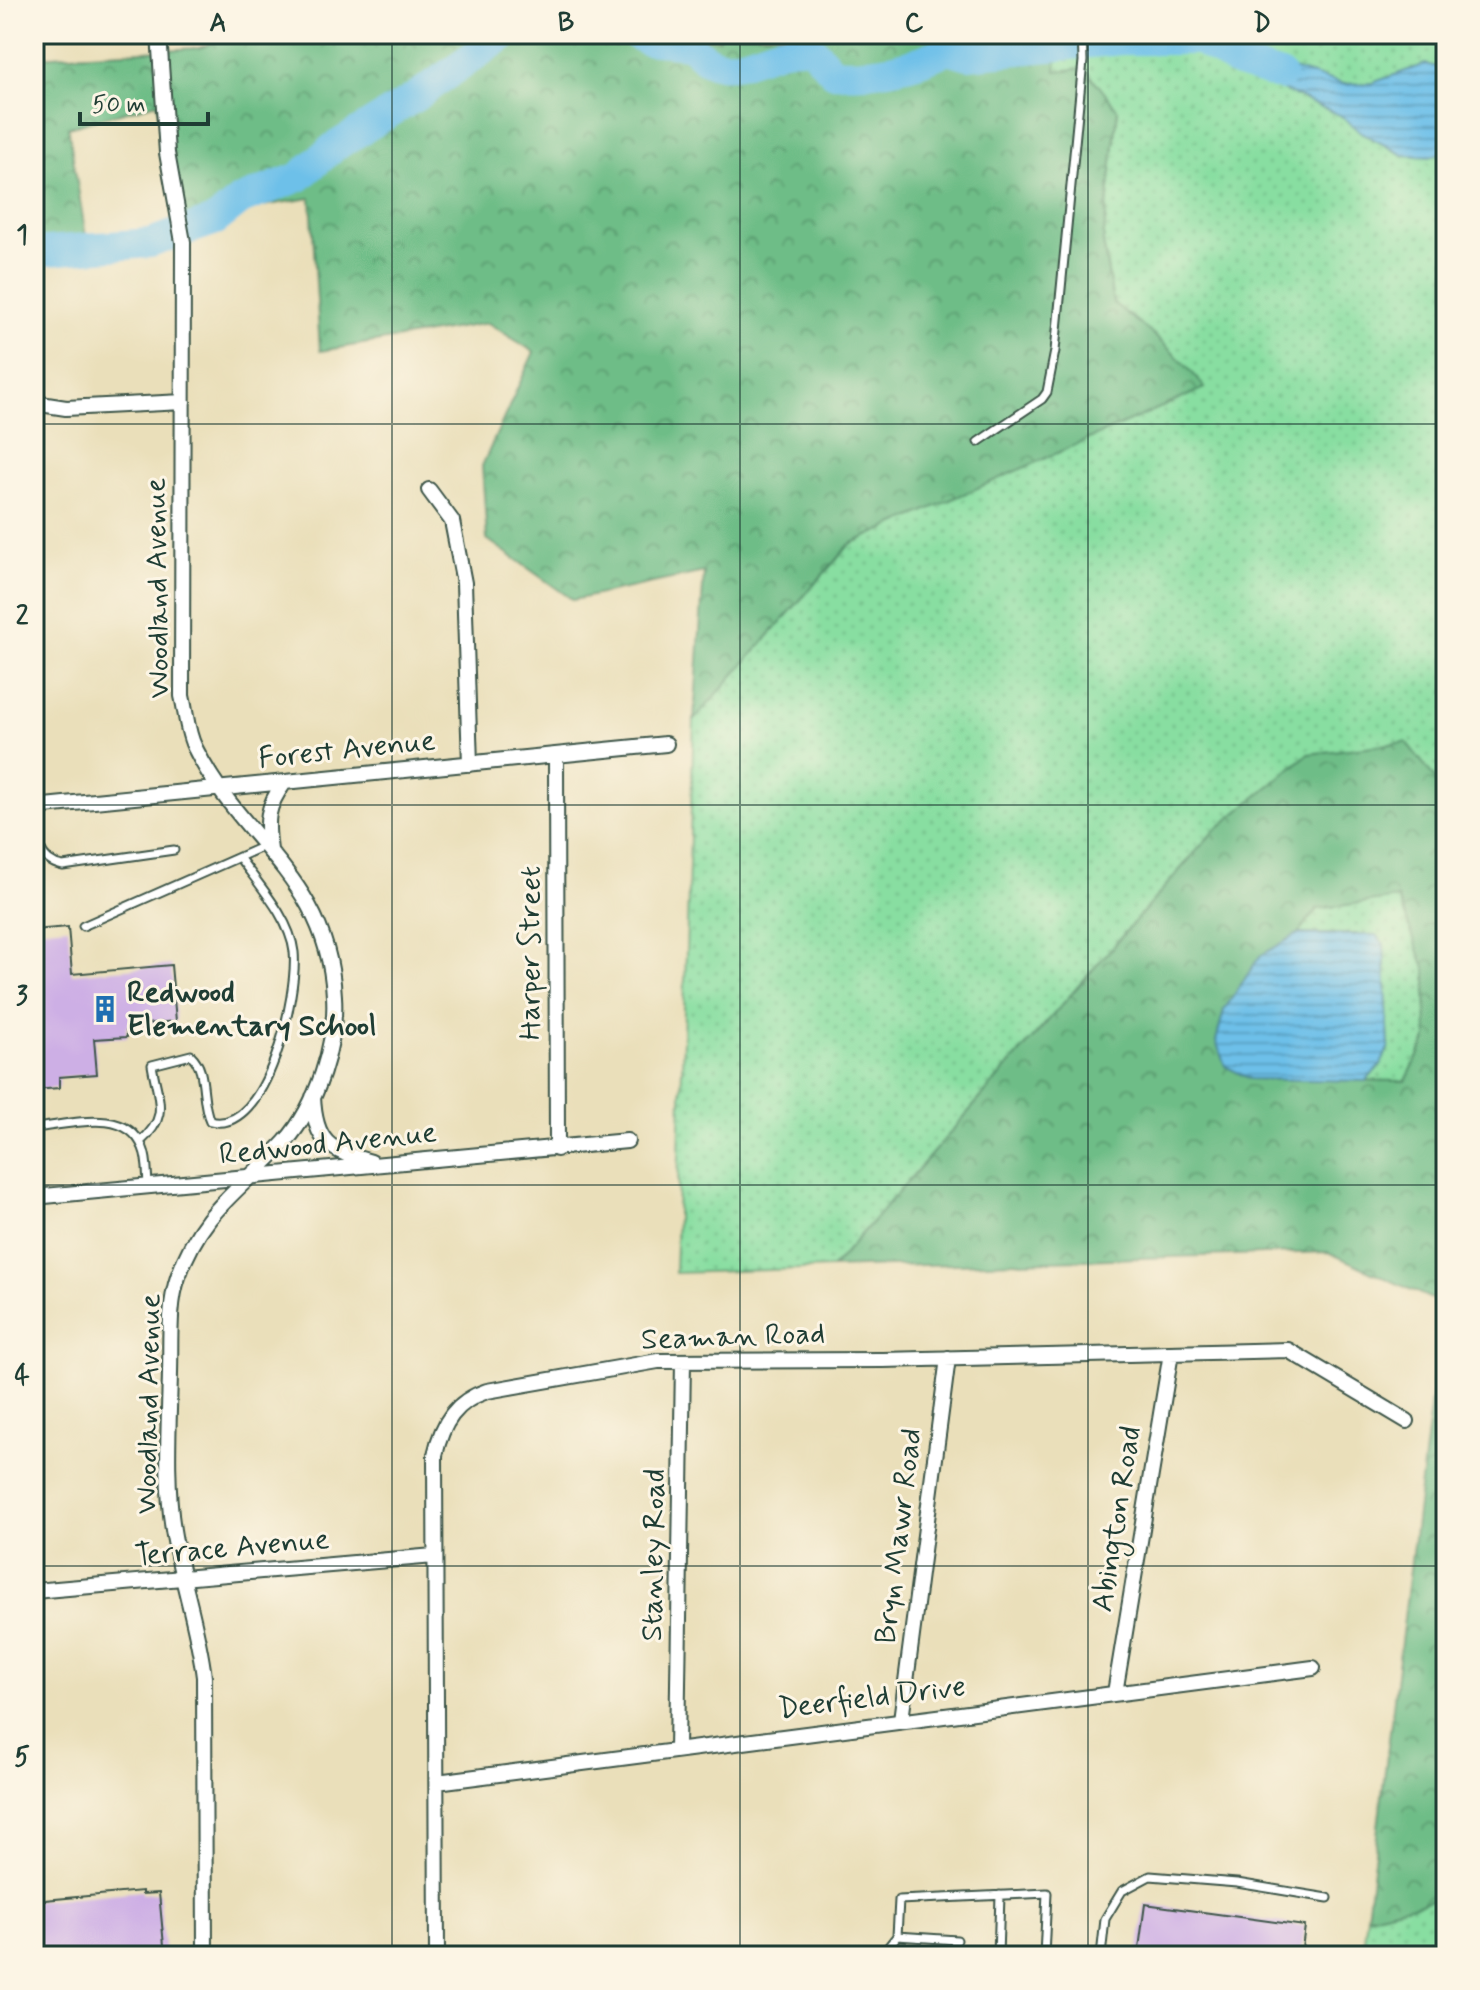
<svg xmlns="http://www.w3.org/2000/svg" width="1480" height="1990" font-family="Mynerve,sans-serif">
	<defs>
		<pattern id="green-dots" width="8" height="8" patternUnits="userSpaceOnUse" patternTransform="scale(2)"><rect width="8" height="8" fill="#88dea1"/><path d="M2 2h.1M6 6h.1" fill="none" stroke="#75bf8b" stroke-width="1.8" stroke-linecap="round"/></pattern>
		<pattern id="forest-crowns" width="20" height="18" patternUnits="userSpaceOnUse" patternTransform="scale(2)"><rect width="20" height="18" fill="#6ebd87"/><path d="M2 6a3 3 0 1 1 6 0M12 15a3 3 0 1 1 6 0" fill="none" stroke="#5a9b6f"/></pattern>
		<pattern id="water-rules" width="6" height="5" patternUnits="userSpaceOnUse" patternTransform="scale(2)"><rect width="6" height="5" fill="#6dc0e9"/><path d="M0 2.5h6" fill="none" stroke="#599dbe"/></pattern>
	</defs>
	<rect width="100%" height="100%" fill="#fcf5e5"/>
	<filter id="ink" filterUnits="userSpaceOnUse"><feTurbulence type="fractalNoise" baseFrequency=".0125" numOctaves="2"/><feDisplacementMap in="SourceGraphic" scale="16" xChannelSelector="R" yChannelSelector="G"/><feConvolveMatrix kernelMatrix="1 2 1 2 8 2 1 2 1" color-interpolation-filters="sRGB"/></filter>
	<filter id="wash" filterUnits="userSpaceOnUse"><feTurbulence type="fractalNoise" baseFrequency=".006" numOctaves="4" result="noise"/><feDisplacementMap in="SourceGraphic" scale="32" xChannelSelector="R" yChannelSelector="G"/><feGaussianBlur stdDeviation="1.8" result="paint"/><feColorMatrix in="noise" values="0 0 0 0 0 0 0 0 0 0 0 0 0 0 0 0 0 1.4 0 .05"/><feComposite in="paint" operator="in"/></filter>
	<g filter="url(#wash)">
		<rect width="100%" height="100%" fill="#eadfba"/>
		<path fill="url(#green-dots)" stroke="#548e6a" stroke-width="2" d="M1058,34H1446V792L1406,742L1308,755L1213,832L832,1268L675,1273L694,720L850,544L1204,388L1157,337L1113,303L1103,242L1118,110L1056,71Z
			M1398,897L1426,969L1427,1038L1406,1081H1366L1381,1065L1356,934H1298L1317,909Z
			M1446,1897V1956H1362L1367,1916Z"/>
		<path fill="url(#forest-crowns)" stroke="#467d5e" stroke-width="2" fill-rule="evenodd" d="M236,34H633L719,39V34H1058L1056,71L1085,68L1118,110L1103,242L1113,303C1147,329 1179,354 1205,388L850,544L694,720L704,572L573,600L487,539L482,466L534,352L488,323L320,351L311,198L177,220L157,103L68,127L88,249L34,252V57L199,48Z
			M1406,742L1446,792V1897L1367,1916L1443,1304L1328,1252L832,1268L1213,832L1308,754ZM1398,898L1426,970L1427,1038L1406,1081L1250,1079L1260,956L1298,934L1317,909Z"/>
		<path fill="url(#water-rules)" stroke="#467e8e" stroke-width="2" d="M1058,34L1146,37L1149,34H1179L1163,37L1154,48L1057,49Z
			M1197,34H1218L1258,59L1344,84L1372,83L1425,64L1446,69V151L1430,157L1403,155L1362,133L1340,115L1282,90L1213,41Z
			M1298,934L1376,935L1384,944L1389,1046L1381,1065L1366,1081L1250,1079L1225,1066L1216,1041L1224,1010L1260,956Z"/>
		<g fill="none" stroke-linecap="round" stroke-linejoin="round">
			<path stroke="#6dc0e9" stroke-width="30" d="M635,34L646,40L690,44C728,91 760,42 811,47L833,72C871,75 914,67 948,49L968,55L1121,40H1200L1238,63L1281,76
				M34,252L150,243L216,220L241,200L299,177L334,147L414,98L506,34"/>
		</g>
		<g id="blocks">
			<path fill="#cdafe5" d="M68,927L72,974L171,965L176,1021L126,1026L127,1037L94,1039L97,1074L59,1077V1088L34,1090V930Z
				M142,1891V1894L159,1893L165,1956H34V1901Z
				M1145,1904L1305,1926L1301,1956H1138Z"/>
		</g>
	</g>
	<g filter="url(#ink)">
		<use href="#blocks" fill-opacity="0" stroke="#3d5548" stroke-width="2"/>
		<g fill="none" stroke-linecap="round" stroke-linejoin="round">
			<g stroke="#3d5548" stroke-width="11">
				<path id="lane" d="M978,442L1042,399L1047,392L1055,351L1083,61L1082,34
					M35,807C37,831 34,861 63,866L174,850
					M83,926L264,846
					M34,1128C69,1125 126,1106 143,1148C148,1159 147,1174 148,1186
					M140,1142C170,1116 158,1101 152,1065L191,1055C208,1071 200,1100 210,1121C268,1137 298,992 294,952C290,918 258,884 239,857
					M897,1936L957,1940
					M881,1956L897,1936L899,1900L1047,1893L1044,1956
					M998,1956L1000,1895
					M1101,1956L1105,1919L1122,1891L1150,1876L1237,1883L1328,1898"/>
			</g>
			<g stroke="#3d5548" stroke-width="18">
				<path id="street" d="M159,34L167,153L183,242L182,696C186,712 187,733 195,748C241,842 328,878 334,996C337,1043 317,1106 285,1142C240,1191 202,1209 178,1277C168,1306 171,1342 170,1373C169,1425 165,1478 173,1530C181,1580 198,1626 204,1677L205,1956
					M34,403L66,408L183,402
					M429,490L452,521L464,583L470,764
					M556,757L557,1149
					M34,807L666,744
					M270,850C266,821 266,807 284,783
					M313,1097C315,1143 329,1150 371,1162
					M34,1197L627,1141
					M34,1591L434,1556
					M1115,1693L1171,1353
					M901,1720L948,1358
					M677,1750L683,1361
					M437,1782L1313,1668
					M437,1956L435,1455C442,1423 456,1401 487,1391L658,1361L883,1360L1288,1350L1407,1421"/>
			</g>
			<use href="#lane" stroke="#fff" stroke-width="7"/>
			<use href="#street" stroke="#fff" stroke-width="14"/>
		</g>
	</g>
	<path fill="none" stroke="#1f3d34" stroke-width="2" stroke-opacity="0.55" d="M392,34V1956M740,34V1956M1088,34V1956M34,424H1446M34,805H1446M34,1185H1446M34,1566H1446"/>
	<defs>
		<g id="building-bare" transform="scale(2.16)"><path d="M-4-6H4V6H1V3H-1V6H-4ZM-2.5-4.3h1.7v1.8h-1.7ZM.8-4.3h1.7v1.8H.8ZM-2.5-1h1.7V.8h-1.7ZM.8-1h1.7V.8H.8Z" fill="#1f6fb2" stroke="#fcf5e5" stroke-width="2.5" paint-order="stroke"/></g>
	</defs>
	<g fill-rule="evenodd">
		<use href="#building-bare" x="105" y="1009"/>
	</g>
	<g text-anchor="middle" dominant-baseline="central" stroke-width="6" stroke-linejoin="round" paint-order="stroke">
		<g font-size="30" fill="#1f3d34" stroke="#fcf5e5">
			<text transform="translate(158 588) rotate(-91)">Woodland Avenue</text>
			<text transform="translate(347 750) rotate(-6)">Forest Avenue</text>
			<text transform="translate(530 953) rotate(-90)">Harper Street</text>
			<text transform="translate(328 1144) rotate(-6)">Redwood Avenue</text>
			<text transform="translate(733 1337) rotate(-2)">Seaman Road</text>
			<text transform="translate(149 1404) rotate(-89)">Woodland Avenue</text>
			<text transform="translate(1117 1519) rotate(-81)">Abington Road</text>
			<text transform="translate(899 1536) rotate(-83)">Bryn Mawr Road</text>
			<text transform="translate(232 1548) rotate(-5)">Terrace Avenue</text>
			<text transform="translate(654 1555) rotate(-89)">Stanley Road</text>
			<text transform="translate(872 1698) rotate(-7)">Deerfield Drive</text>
		</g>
		<g font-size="30" font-weight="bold" fill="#1f3d34" stroke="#fcf5e5" text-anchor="start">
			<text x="127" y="992">Redwood<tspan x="127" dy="34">Elementary School</tspan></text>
		</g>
	</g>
	<rect width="1480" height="1990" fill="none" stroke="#fcf5e5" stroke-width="88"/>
	<path d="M80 112v12h128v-12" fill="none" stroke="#1f3d34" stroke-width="4"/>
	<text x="92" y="112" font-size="24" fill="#1f3d34" stroke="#fcf5e5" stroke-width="6" paint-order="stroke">50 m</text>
	<rect x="44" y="44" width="1392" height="1902" fill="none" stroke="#1f3d34" stroke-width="3"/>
	<g font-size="26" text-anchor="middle" font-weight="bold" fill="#1f3d34">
		<text x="218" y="31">A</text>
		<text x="566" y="31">B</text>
		<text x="914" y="31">C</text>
		<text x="1262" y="31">D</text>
		<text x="22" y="243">1</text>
		<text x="22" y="624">2</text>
		<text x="22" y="1004">3</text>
		<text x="22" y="1384">4</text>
		<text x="22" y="1765">5</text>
	</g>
</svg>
